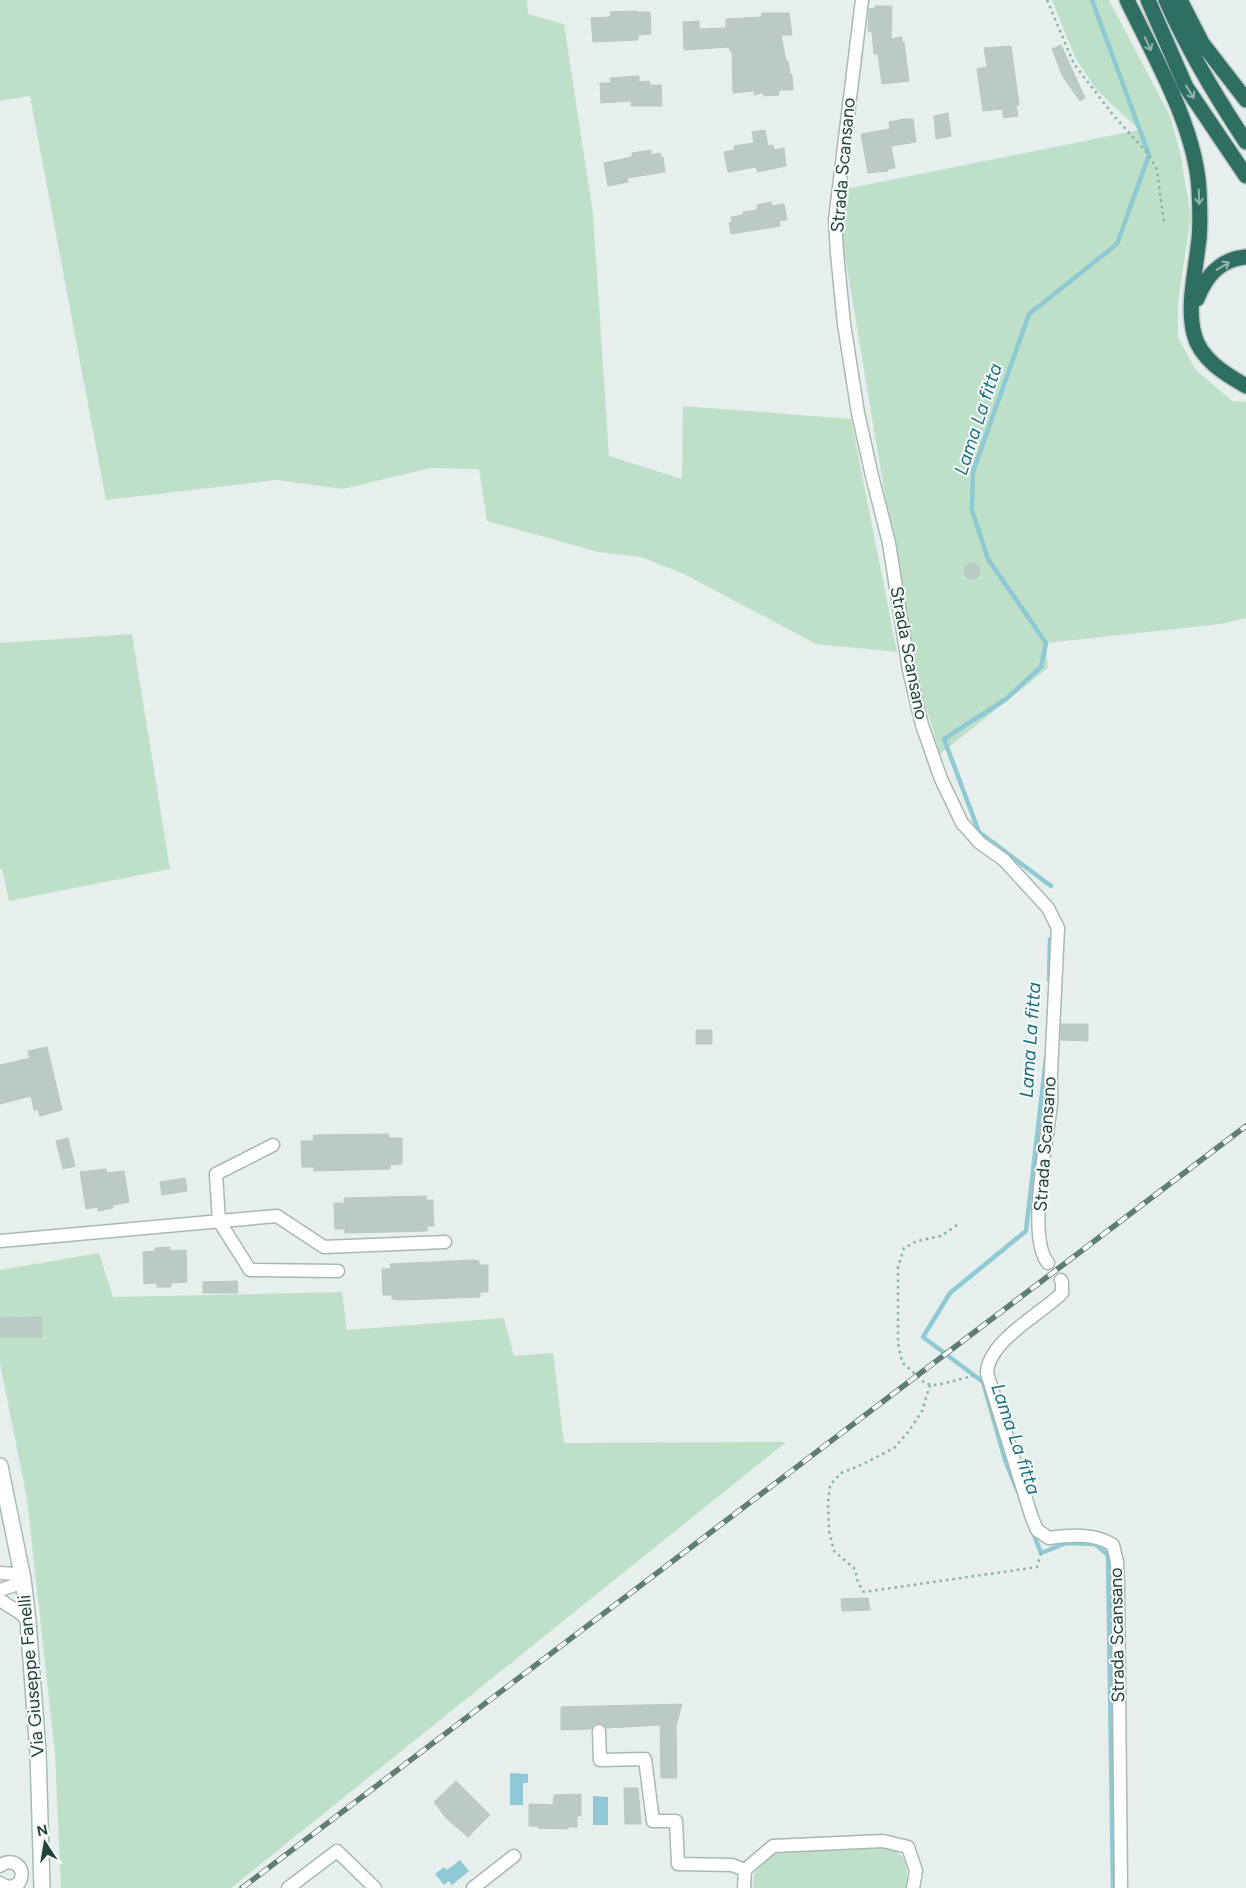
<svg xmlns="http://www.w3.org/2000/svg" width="1246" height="1888" font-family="Figtree,sans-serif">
	<rect width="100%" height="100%" fill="#e6efeb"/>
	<path fill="#bfe0c8" d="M0,0H527L528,14L564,24L593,214L609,456L682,479L683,406L851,419L897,652L816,644L684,574L641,557L598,552L487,521L479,469L431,468L343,489L277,480L106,500L30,96L0,101Z
		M1052,0H1109L1170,116L1180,152L1191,217L1178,301V338L1196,370L1232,401L1246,402V618L1221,624L1046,643L1048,668L940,754L913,663L839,220L845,189L1139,130L1095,88L1075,57Z
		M132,634L170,869L9,901L2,869H0V643Z
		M99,1253L113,1297L342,1292L347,1330L504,1318L514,1356L553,1353L564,1443L786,1442L231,1888H61L55,1753L27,1499L0,1363V1270Z
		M883,1845C907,1853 909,1865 906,1888H753L754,1874L774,1850Z"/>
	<path fill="#8ec9d4" d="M510,1773L528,1774V1783H523V1805H510Z
		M593,1796L608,1797V1825H593Z
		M460,1860L469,1871L452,1885L449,1881L444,1885L435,1874L444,1867L447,1870Z"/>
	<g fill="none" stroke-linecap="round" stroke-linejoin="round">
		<path stroke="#8ec9d4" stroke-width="4.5" d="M1051,886L979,832L944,739L1006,699L1041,667L1046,643L988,559L972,510L973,472L1029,314L1117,244L1149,155L1092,0
			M1049,980L1050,939
			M1018,1492L1005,1460L983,1382L923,1337L950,1293L1026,1231L1046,1058
			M1032,1530L1041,1553L1066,1543L1095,1544L1108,1555L1113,1888"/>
	</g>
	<path fill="#bbcac4" stroke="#b8c9c2" d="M875,6H892L891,39L902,37V43L904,42L909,81L882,84L878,54H874L872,32L868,31L869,9L875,8Z
		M636,11V12H650L651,34L638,35V40L593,42L591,18L611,17L610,12Z
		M762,13H789L792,35H781L786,61H788L790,74L792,75L793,90H779V95L764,96L763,93L754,95V91L733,93L732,51H730L729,47L684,50L683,22L699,21V29L726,28V19L761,17Z
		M1061,45L1085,98L1080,101L1063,77L1052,49Z
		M1011,46L1019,105H1016L1018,116L1004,118L1002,109L983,111L977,69L987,67L984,48Z
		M639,76V82L649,81L650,85H661L662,106H631V101L601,103L600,83H611L610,78Z
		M948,113L951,136L936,139L934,116Z
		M904,119H913L916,142L891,146L895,168L888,169V171L868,173L861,134L890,129L889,122Z
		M765,130L768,146L773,145L774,150L784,148L786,166L758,172L756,167L728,172L724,152L735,150L734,146L754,143L752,132Z
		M651,150V155L660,153L661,157H663L665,172L627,178L628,182L608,186L604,163L632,157V153Z
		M771,202L772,206L784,204L787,220L779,221L780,226L731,234L729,223L732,222L731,217L743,215V212L757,210V205Z
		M964 571a8 8 0 1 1 16 0a8 8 0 1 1-16 0Z
		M1061,1024H1088V1041L1061,1040Z
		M696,1030H712V1044H696Z
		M47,1047L62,1110L40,1116L38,1110H34L31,1096L0,1104V1065L30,1058L28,1051Z
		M389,1134V1138H402V1164L390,1165V1169L314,1171V1167H302L301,1141H314L313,1135Z
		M68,1138L75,1166L63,1169L56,1141Z
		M106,1169L107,1173L124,1171L129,1202L113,1205V1208L98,1211V1207L86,1209L80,1172Z
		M185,1178L187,1191L162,1195L160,1182Z
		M426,1196V1200H433V1210L434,1226H427V1231L345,1233V1229H335L334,1203H344V1198Z
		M170,1247V1251L186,1250L187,1282L171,1283V1287H157L156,1283L144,1284L143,1252L155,1251V1248Z
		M473,1260L479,1261V1265H488V1292H480V1297L399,1300L392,1299V1295H383L382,1269H391L390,1264Z
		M237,1281L238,1293H203V1282Z
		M42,1317V1337H0V1318Z
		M868,1598L870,1610L842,1611L841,1599Z
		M682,1704L676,1726L677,1778H661L660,1725L606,1728L603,1724L598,1723L594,1724L591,1729L561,1730V1707Z
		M456,1781L490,1815L468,1837L446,1818L434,1802Z
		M624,1788H638L641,1824H625Z
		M581,1794V1816H577V1827H568V1829L538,1828V1826H529V1804L553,1805L554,1795Z"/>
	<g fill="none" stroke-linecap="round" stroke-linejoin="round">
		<g stroke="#a8b8b2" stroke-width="15">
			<path id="street" d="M862,0L835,220L837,253L844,324L858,413L872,476L889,543L909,670L922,725L941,779L962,823L980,843L1004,860L1048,908L1058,928C1056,976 1053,1024 1051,1072C1050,1082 1052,1093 1051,1103C1048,1137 1026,1237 1048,1263
				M273,1145L216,1174L219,1221L250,1270L338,1271
				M0,1241L277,1216L324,1247L445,1242
				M1061,1280L1062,1283V1293C1041,1314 988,1341 987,1373L1031,1515L1037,1530L1049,1538C1070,1535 1095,1533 1113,1545L1117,1562L1118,1587L1121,1888
				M0,1573L15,1574L23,1579L18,1584L0,1590
				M0,1600L20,1613L28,1621
				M599,1731L600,1760L645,1759L653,1821H676L678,1864L732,1865L745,1870
				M0,1866C12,1856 28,1868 19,1883C12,1888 7,1888 0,1883
				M288,1888L337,1851L375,1888
				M473,1888L514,1856
				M744,1888L745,1870L773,1846L883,1841L908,1847L916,1871L913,1888"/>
		</g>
		<g stroke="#a4bbb3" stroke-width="18">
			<path id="secondary" d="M0,1466L23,1579L28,1621L38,1752L42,1888"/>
		</g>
		<g stroke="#c2cac8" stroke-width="18">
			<path id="highway" d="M1127,0C1154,56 1196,128 1199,190C1200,209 1201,229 1198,247C1195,275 1187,306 1194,334C1200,359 1225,374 1246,386
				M1148,0L1186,87L1246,176
				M1166,0C1188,50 1216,97 1246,142
				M1180,0L1202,43L1246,100
				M1197,299C1206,276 1220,259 1246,257"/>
		</g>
		<path stroke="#86b3a5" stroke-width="2.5" stroke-dasharray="2.5 4" stroke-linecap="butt" d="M1047,0L1074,64L1114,116L1149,155L1157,170L1164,223
			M957,1225L941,1236L917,1241L904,1248L898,1267V1343L902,1362L926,1384L937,1385L973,1376
			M930,1385L922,1411L909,1431L894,1448L859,1466L841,1473L830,1485L828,1503L829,1531L834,1551L855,1569L858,1583L864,1592L1037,1567L1042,1550"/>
		<use href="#street" stroke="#fff" stroke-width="12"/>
		<use href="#secondary" stroke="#fff" stroke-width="15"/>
		<use href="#highway" stroke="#2f6f62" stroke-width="15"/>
		<g stroke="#5f7d75" stroke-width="5.5">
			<path id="rail" d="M242,1888L1246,1126"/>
		</g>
		<use href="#rail" stroke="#f7fbf9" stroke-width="4" stroke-dasharray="11" stroke-linecap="butt"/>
	</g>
	<defs><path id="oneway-shaft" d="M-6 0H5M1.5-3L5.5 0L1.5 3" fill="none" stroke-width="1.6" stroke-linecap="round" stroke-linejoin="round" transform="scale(1.25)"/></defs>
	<g stroke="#93b5ae">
		<use href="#oneway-shaft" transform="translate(1148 44) rotate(65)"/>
		<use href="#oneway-shaft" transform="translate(1190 92) rotate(58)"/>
		<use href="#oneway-shaft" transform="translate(1199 197) rotate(88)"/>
		<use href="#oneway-shaft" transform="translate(1223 266) rotate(-31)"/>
	</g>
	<g text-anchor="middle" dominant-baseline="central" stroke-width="4" stroke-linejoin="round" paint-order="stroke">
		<g font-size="18" fill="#24423a" stroke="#f7fbf9">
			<text transform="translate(843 165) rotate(-85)">Strada Scansano</text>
			<text transform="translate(909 653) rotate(79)">Strada Scansano</text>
			<text transform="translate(1045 1144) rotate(-86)">Strada Scansano</text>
			<text transform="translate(1117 1635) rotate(-91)">Strada Scansano</text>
			<text transform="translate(31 1676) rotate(-95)">Via Giuseppe Fanelli</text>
		</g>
		<g font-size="19" font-style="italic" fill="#1c6f80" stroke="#f7fbf9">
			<text transform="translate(978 419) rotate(-72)">Lama La fitta</text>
			<text transform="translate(1030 1040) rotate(-86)">Lama La fitta</text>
			<text transform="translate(1016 1439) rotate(71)">Lama La fitta</text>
		</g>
	</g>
	<g transform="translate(45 1843) rotate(348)" stroke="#f7fbf9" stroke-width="4" paint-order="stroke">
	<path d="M0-4L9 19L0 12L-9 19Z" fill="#24423a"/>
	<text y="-8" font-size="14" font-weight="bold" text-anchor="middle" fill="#24423a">N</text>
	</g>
</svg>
